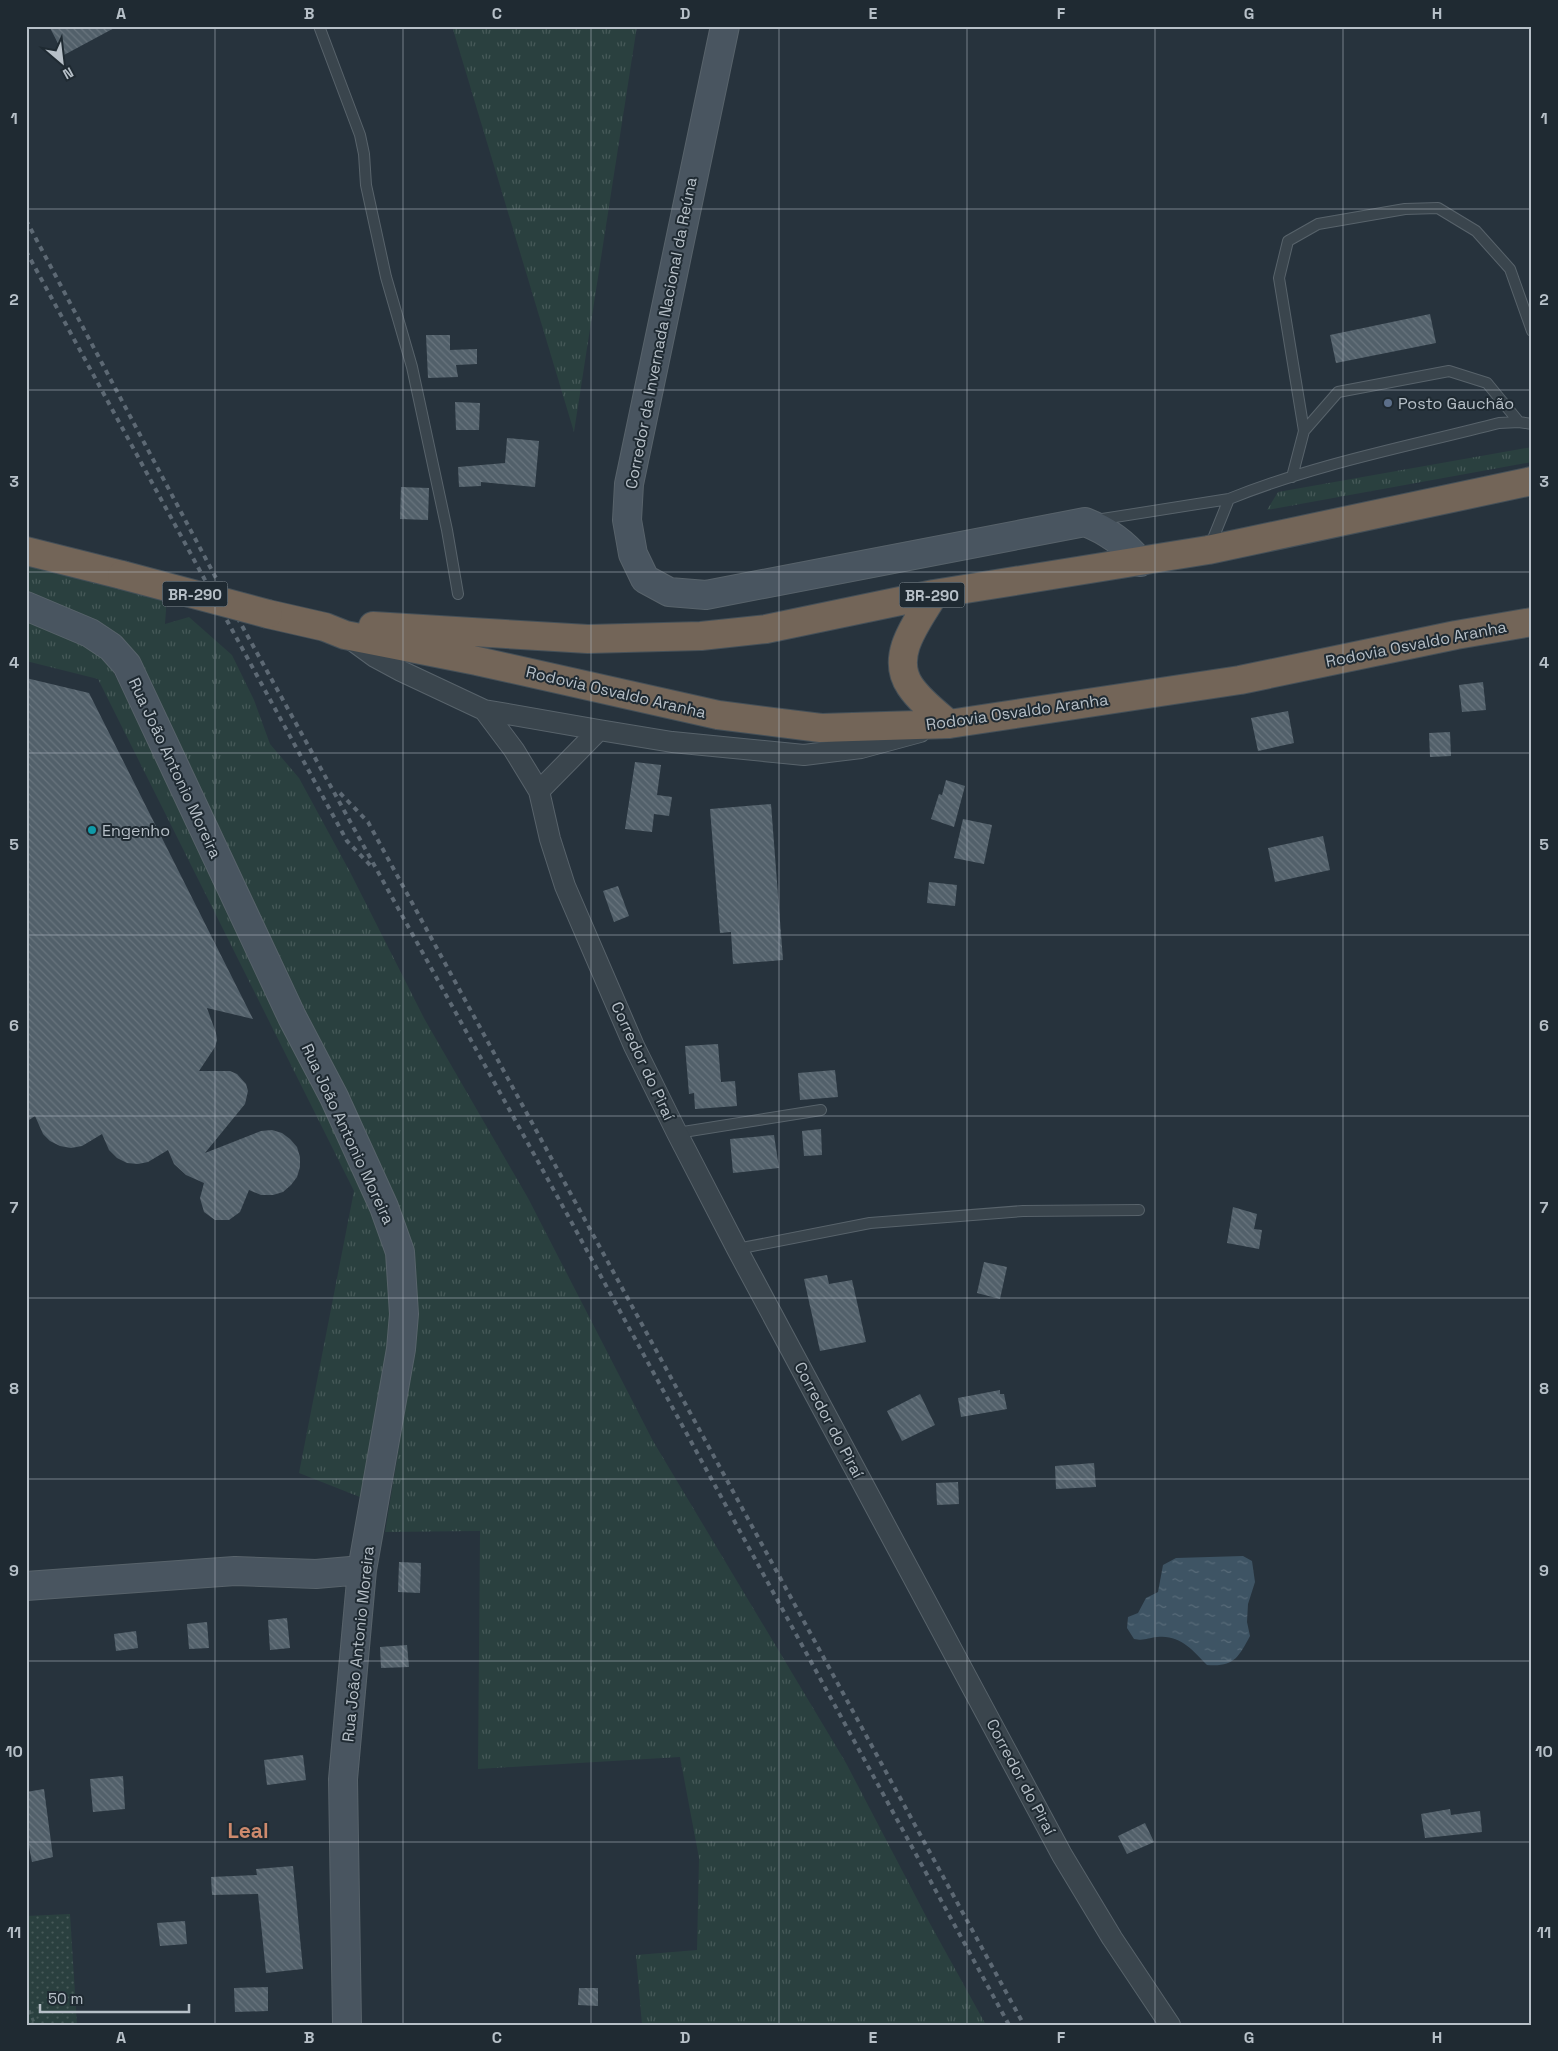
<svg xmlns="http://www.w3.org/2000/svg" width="1558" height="2051" font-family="'Space Grotesk',sans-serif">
	<defs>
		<pattern id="grass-tufts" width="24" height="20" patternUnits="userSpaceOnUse" patternTransform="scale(1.25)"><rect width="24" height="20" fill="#2a403f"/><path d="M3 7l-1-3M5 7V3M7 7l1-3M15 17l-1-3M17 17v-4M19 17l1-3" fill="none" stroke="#475a59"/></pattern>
		<pattern id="park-dots" width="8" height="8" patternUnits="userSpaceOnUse" patternTransform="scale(1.25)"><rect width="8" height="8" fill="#2a403f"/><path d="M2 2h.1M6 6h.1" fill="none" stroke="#475a59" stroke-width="1.8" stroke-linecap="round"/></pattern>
		<pattern id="water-ripples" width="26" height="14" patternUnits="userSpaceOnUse" patternTransform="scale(1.25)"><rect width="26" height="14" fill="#3e5464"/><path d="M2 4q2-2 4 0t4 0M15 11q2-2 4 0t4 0" fill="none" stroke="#586b79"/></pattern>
		<pattern id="building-back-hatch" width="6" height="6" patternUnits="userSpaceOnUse" patternTransform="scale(1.25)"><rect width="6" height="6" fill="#52606a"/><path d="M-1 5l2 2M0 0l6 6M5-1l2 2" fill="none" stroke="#69757e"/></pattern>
	</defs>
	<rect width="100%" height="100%" fill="#27333d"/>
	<path fill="url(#grass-tufts)" d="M452,26H637L574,432Z
		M1532,447V462L1267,510L1278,492Z
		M26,561L167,596L165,624L189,617L232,655L254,700L270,744L299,778L350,872L425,1020L528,1198L653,1441L846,1763L928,1920L986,2025H642L636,1955L697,1950L699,1858L680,1757L478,1769L480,1531L385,1532L416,1343L413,1262L126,651L26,593Z
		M26,619L90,647L110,665L350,1151L398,1283L365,1499L299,1473L354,1191L98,679L26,661Z"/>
	<path fill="url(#park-dots)" d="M70,1914L77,2025H26V1916Z"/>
	<path fill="url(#water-ripples)" d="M1243,1556L1252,1561L1255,1582L1248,1604L1247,1622L1250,1636C1238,1658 1234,1667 1207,1665C1193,1650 1179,1634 1157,1637C1147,1638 1145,1641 1134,1639L1127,1628L1128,1617L1138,1613L1146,1598L1158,1592L1163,1565L1176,1558Z"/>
	<path fill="url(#building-back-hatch)" d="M49,26H118L64,55Z
		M1430,314L1436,343L1336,363L1330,335Z
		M426,335H450V350L477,349V364L456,365L458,377L428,378Z
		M455,402L480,403L479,430H456Z
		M507,438L539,441L535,487L481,482V486L459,487L458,467L505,463Z
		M401,487L429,488L428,520L400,519Z
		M26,678L89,693L253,1019L207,1008L216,1033L217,1040L215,1047L199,1071H230L237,1074L246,1084L248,1091L245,1104L205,1153L261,1131L272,1130L282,1133L290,1139L297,1147L300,1157V1167L297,1177L291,1185L283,1192L273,1195H261L249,1190L240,1212L229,1220H215L204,1212L200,1198L204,1183L186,1175L174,1164L168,1150L148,1162L138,1164L127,1163L117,1158L109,1150L102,1134L82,1146L71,1148L60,1146L50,1141L43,1134L35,1116L26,1122Z
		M1483,682L1486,710L1462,712L1459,685Z
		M1288,711L1294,743L1258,751L1251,718Z
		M1450,732L1451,756L1430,757L1429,733Z
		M635,762L661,765L657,795L672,797L669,816L654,814L652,832L625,829Z
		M946,780L965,786L954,827L931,819L939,794L942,795Z
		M771,804L783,960L733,964L731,932L720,933L710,809Z
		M963,819L992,825L984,864L954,858Z
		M1323,836L1330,870L1275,882L1268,848Z
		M929,882L957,885L955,906L927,903Z
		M618,886L629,916L614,922L603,891Z
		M718,1044L721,1082L735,1081L737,1106L695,1109L694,1093L689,1094L685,1046Z
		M835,1070L838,1097L800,1100L798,1073Z
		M821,1129L822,1155L804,1156L802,1131Z
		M774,1135L779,1168L733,1173L730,1139Z
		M1233,1207L1257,1214L1254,1229L1262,1230L1259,1249L1227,1243Z
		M984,1262L1007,1267L1000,1299L977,1293Z
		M827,1275L829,1284L852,1280L866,1342L820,1351L804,1279Z
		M1000,1390V1394H1004L1007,1409L961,1417L958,1398Z
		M920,1394L935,1425L902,1441L887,1411Z
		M1094,1463L1096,1487L1056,1489L1055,1466Z
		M958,1482L959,1504L937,1505L936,1483Z
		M399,1562L421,1563L420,1593L398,1592Z
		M287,1618L290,1648L270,1650L268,1620Z
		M207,1622L209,1648L189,1649L187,1624Z
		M136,1631L138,1648L116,1651L114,1634Z
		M407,1645L409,1667L381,1668L380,1647Z
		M303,1755L306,1780L267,1785L264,1760Z
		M123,1776L125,1809L93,1812L90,1779Z
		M44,1789L53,1857L32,1862L26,1832V1792Z
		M1450,1809L1451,1815L1480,1811L1482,1832L1425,1838L1421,1814Z
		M1145,1823L1154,1842L1127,1854L1118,1836Z
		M293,1866L303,1969L266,1973L258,1894L212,1895L211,1877L257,1875L256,1869Z
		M185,1921L187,1944L160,1946L157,1923Z
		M268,1987V2011L235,2012L234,1988Z
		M579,1988H598V2006L578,2005Z"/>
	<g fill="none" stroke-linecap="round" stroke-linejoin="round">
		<g stroke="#58636b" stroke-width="12">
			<path id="lane" d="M319,26L360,135L364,154L366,185L386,277L412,367L447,530L458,594
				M1304,431L1279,278L1288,241L1318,224L1405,209L1438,208L1476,231L1510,269L1532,331
				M1292,477L1304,431L1338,392L1449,371L1487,383L1519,422
				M1096,520L1229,499
				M1210,546L1229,499C1315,464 1410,446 1499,423L1519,422L1532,424
				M677,1133L821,1110
				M737,1249L870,1223L1023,1211L1139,1210"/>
		</g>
		<g stroke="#58636b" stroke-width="22">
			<path id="street" d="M349,638L375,657L401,671L484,710L599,730L672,742L804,755L861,748L920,732
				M484,710L514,750L539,791L550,839L565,886L634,1046L677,1133L737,1249L1062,1855L1112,1938L1170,2025
				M539,791L599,730"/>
		</g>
		<g stroke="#58636b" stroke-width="30">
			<path id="secondary" d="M725,26L629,484L627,520L633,554L645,579L669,592L706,595L1085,522C1108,531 1124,543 1140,562
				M26,606L90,633L111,647L127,665L292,1017L334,1097L384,1207L400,1252L404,1314L401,1349L362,1570L343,1779L347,2025
				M26,1586L235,1571L316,1574L362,1570"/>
		</g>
		<g stroke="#455058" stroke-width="30">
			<path id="highway" d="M26,551L122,575
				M934,594C919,620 889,655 910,686C920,701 936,713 949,724
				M268,614L325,627L345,635L477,661L718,715L821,728L949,724L1240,680L1456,635L1532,622
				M373,626L588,639L701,636L766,629L934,594L1208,550L1532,481"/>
		</g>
		<path stroke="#495c5c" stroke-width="3" stroke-dasharray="4 4" stroke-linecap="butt" d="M26,2003L35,2025"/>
		<use href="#lane" stroke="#3a454d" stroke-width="10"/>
		<use href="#street" stroke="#3a454d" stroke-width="20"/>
		<use href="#secondary" stroke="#495560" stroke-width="28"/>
		<use href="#highway" stroke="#736558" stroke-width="28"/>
		<path stroke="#5d6974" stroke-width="4" stroke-dasharray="5 5" stroke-linecap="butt" d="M26,220L225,595L567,1214L1009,2025
			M26,251L347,841L371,866
			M340,793L368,822L1024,2025"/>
		<g stroke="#455058" stroke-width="30" stroke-linecap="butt">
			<path id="highway-bridge" d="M122,575L268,614"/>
		</g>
		<use href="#highway-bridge" stroke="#736558" stroke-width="28"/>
	</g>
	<path fill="none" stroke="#b7c0c8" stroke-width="1" stroke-opacity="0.55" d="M215,26V2025M403,26V2025M591,26V2025M779,26V2025M967,26V2025M1155,26V2025M1343,26V2025M26,209H1532M26,390H1532M26,572H1532M26,753H1532M26,935H1532M26,1116H1532M26,1298H1532M26,1479H1532M26,1661H1532M26,1842H1532"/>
	<circle fill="#5c6f8a" stroke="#1f2a32" stroke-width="2" cx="1388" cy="403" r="5"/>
	<circle fill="#0f9aa8" stroke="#1f2a32" stroke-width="2" cx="92" cy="830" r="5"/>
	<g text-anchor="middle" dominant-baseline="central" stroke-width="4" stroke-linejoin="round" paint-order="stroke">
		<g fill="#1f2a32" stroke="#89939b" stroke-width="1">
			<rect x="162.5" y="581.5" width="65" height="25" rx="4"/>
			<rect x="899.5" y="582.5" width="65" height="25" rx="4"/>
		</g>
		<g font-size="15" font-weight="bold" fill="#b7c0c8">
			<text x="195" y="594">BR-290</text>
			<text x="932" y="595">BR-290</text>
		</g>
		<g font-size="16" fill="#b7c0c8" stroke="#1f2a32">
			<text transform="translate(661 333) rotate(-79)">Corredor da Invernada Nacional da Reúna</text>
			<text transform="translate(1416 644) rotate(-11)">Rodovia Osvaldo Aranha</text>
			<text transform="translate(616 692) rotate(13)">Rodovia Osvaldo Aranha</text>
			<text transform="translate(1017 712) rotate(-8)">Rodovia Osvaldo Aranha</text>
			<text transform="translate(175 768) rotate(65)">Rua João Antonio Moreira</text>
			<text transform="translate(643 1061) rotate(65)">Corredor do Piraí</text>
			<text transform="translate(348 1134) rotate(65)">Rua João Antonio Moreira</text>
			<text transform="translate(829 1420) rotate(62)">Corredor do Piraí</text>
			<text transform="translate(358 1644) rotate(-84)">Rua João Antonio Moreira</text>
			<text transform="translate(1021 1777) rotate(62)">Corredor do Piraí</text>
		</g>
		<g font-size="16" fill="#b7c0c8" stroke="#1f2a32" text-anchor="start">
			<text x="1398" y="403">Posto Gauchão</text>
			<text x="102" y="830">Engenho</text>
		</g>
		<g font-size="21" font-weight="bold" fill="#cd8a6d" stroke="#1f2a32">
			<text x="248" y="1830">Leal</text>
		</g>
	</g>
	<rect width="1558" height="2051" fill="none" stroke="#1f2a32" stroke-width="55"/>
	<g transform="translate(62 62) rotate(152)" stroke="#1f2a32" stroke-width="4" paint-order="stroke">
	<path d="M0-4L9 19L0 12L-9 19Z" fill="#b7c0c8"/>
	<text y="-8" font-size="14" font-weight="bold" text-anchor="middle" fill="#b7c0c8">N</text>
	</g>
	<path d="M40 2004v8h149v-8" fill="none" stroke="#b7c0c8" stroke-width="2.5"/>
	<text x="48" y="2004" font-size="15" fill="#b7c0c8" stroke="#1f2a32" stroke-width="4" paint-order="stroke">50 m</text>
	<rect x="28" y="28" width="1502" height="1996" fill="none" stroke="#b7c0c8" stroke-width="2"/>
	<g font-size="16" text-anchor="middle" font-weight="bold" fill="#b7c0c8">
		<text x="121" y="19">A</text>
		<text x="309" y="19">B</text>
		<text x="497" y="19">C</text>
		<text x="685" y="19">D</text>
		<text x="873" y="19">E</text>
		<text x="1061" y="19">F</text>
		<text x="1249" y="19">G</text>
		<text x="1437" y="19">H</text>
		<text x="14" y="124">1</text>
		<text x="1544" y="124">1</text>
		<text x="14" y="305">2</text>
		<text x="1544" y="305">2</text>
		<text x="14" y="487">3</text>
		<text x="1544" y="487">3</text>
		<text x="14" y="668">4</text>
		<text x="1544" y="668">4</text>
		<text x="14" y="850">5</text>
		<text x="1544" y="850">5</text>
		<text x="14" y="1031">6</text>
		<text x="1544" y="1031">6</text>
		<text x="14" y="1213">7</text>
		<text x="1544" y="1213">7</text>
		<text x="14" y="1394">8</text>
		<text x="1544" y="1394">8</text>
		<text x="14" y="1576">9</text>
		<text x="1544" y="1576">9</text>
		<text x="14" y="1757">10</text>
		<text x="1544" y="1757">10</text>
		<text x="14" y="1938">11</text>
		<text x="1544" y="1938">11</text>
		<text x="121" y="2043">A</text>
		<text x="309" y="2043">B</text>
		<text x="497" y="2043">C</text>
		<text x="685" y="2043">D</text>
		<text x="873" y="2043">E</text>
		<text x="1061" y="2043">F</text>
		<text x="1249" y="2043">G</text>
		<text x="1437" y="2043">H</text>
	</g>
</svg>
